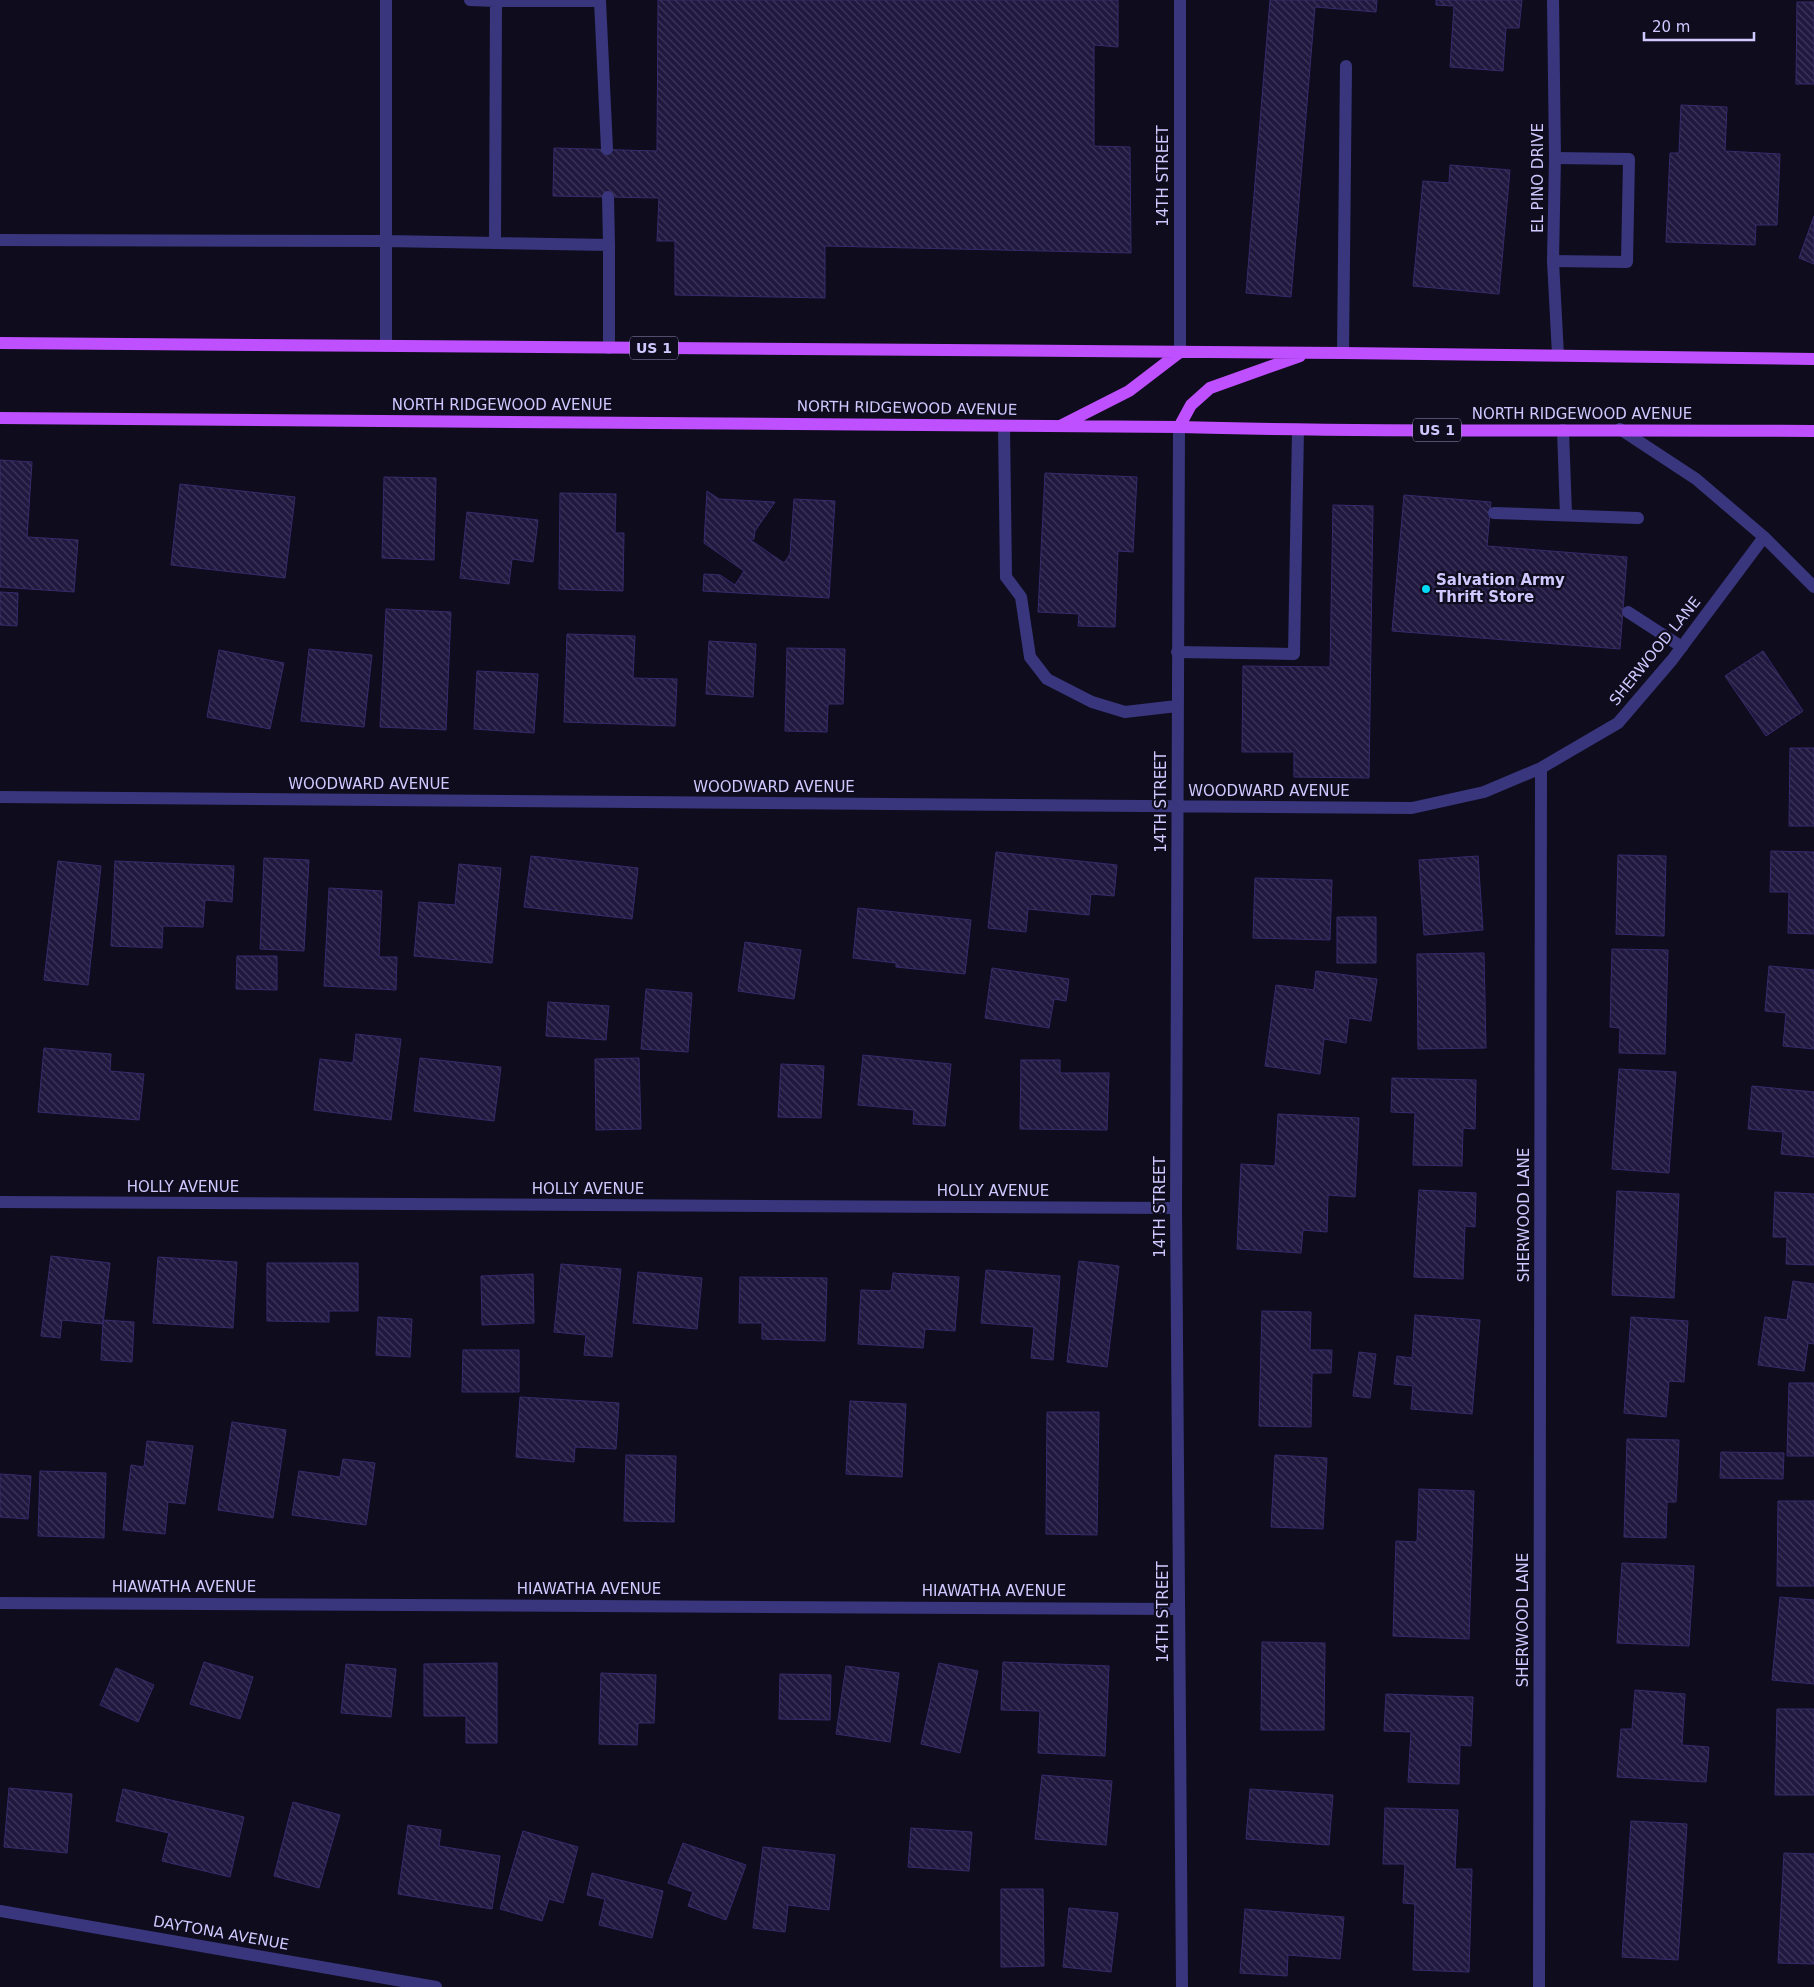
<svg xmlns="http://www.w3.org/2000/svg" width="1814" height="1987" font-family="'DejaVu Sans',sans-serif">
	<defs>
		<pattern id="building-back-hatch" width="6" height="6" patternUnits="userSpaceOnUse" patternTransform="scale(1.25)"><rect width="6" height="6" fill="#20183f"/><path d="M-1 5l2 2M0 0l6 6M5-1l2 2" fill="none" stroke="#3f385c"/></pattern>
	</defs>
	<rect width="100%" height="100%" fill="#0f0c1e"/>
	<path fill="url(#building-back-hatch)" stroke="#372a6b" d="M658,0H1118V47L1094,45V146L1130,147L1131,253L825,246V298L675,295V241H657L659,198L553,196L554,148L657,151Z
		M1270,0H1377L1376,12L1315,7L1291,297L1246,293Z
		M1436,0H1522L1519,28H1506L1503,71L1450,67L1454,6L1436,5Z
		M1797,2H1814V84H1796Z
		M1681,105L1727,107L1725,151L1780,154L1777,225H1756L1755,245L1666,242L1670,153H1679Z
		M1450,165L1510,170L1499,294L1413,286L1423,181L1449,183Z
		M1814,216V264L1799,258Z
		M0,460L32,462L27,537L78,540L74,592L0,587Z
		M1045,473L1137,477L1133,552L1118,551L1115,627L1078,626L1079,614L1038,612Z
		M384,477L436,478L434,560L382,558Z
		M180,484L295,497L285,578L171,565Z
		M707,491L719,499L775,502L755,531L754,539H749L784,563L790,554L794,499L835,501L829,598L703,591L704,574L720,575L735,585L744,571L704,543Z
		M560,493L616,494L615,533H624L623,591L559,589Z
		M1404,495L1491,502L1487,546L1627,557L1620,649L1392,631Z
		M1333,505L1373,506L1369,778L1294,777V752H1242L1243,666L1330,667Z
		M467,512L538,520L533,562L512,559L509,584L460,578Z
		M0,592L18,593L17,626L0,625Z
		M386,609L451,612L446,730L380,727Z
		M567,634L635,636L633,678L677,679L675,726L564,722Z
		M709,641L756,644L753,697L706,694Z
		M787,648L845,649L843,704H828L827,732L785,731Z
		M309,649L372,655L364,727L301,721Z
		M219,650L284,663L270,729L207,717Z
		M1763,651L1803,711L1766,736L1725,676Z
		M477,671L538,674L534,733L474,729Z
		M1790,748H1814V826H1789Z
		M1771,851L1814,852V934L1788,933L1789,892H1770Z
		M996,852L1117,865L1114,896L1091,894L1089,915L1028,909L1026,932L988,928Z
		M1618,855L1666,856L1664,936L1616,934Z
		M531,856L638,868L632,919L524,907Z
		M1478,856L1483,930L1424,935L1419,860Z
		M264,858L309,860L304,951L260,949Z
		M58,861L101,866L88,985L44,980Z
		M115,861L234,866L232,902L205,900L203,927L163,926L162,948L111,946Z
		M459,864L501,868L492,963L414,956L419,902L455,905Z
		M1255,878L1332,880L1330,940L1253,938Z
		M329,888L382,891L379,957H397L396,990L324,986Z
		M858,908L971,920L965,974L896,967V963L853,958Z
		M1337,917H1376V963H1337Z
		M745,942L801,950L794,999L738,991Z
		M1612,949L1668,950L1665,1054L1619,1053L1620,1028L1610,1027Z
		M1484,953L1486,1048L1418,1049L1417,954Z
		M237,956H277V990L236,989Z
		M1769,966L1814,970V1049L1783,1046L1786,1013L1765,1011Z
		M992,968L1069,979L1066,1001L1054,999L1049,1028L985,1018Z
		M1316,971L1377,979L1371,1021L1349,1018L1346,1043L1324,1039L1320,1074L1265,1066L1276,985L1314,990Z
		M646,989L692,993L688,1052L641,1049Z
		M548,1002L609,1006L606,1040L546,1036Z
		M356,1034L401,1039L391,1120L314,1110L320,1059L353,1063Z
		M44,1048L111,1054L110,1071L144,1074L139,1120L38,1112Z
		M863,1055L951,1064L945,1126L913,1124L914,1110L858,1105Z
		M420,1058L501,1067L494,1121L414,1111Z
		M639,1058L641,1129L596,1130L595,1059Z
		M1021,1060H1060V1073H1109L1107,1130L1020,1129Z
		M781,1064L824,1066L821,1118L778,1117Z
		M1619,1069L1676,1072L1669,1173L1612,1169Z
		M1392,1078L1476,1080L1475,1129L1463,1128L1462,1166L1413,1165L1415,1113L1391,1112Z
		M1752,1086L1814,1092V1157L1781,1154L1783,1132L1748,1129Z
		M1278,1114L1359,1118L1355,1197L1328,1195L1327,1232L1303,1230L1301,1253L1237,1249L1241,1164L1275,1166Z
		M1419,1190L1476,1193L1475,1227L1465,1226L1463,1279L1414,1277Z
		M1617,1191L1679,1194L1674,1298L1612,1295Z
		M1775,1192L1814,1194V1265L1786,1264L1787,1237H1773Z
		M51,1256L110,1263L103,1324L62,1320L60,1338L41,1336Z
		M158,1257L237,1262L233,1328L153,1323Z
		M1079,1261L1119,1266L1107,1367L1067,1362Z
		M267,1263H358V1311H329V1322L267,1321Z
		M561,1264L621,1269L612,1357L584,1355L586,1335L554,1332Z
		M986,1270L1060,1276L1053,1360L1031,1358L1034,1327L981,1323Z
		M638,1272L702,1278L697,1329L633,1323Z
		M893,1273L959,1277L955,1331L925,1329L923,1348L858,1344L861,1290L891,1291Z
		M533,1274L534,1323L482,1325L481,1276Z
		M740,1277L827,1278L825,1341L762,1339V1323H739Z
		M1793,1281L1814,1284V1344L1808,1343L1804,1371L1758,1365L1765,1317L1787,1320Z
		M1262,1311L1311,1312L1310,1350H1332L1331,1373H1312L1311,1427L1259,1426Z
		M1415,1315L1480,1320L1472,1414L1411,1409L1413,1386L1394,1384L1397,1356L1412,1358Z
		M378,1317L412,1319L410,1357L376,1355Z
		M1631,1317L1688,1321L1684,1382L1669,1381L1666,1417L1624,1413Z
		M103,1320L134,1322L132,1362L101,1360Z
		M463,1350H519V1392H462Z
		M1359,1352L1376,1354L1370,1398L1353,1396Z
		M1789,1383H1814V1456H1787Z
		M520,1397L619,1403L616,1449L575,1447L574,1462L516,1457Z
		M850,1401L906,1404L902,1477L846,1474Z
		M1047,1412H1099L1097,1535L1046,1534Z
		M232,1422L286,1430L273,1518L218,1510Z
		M1627,1439L1679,1440L1676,1502H1667L1666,1538L1624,1537Z
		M147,1441L193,1446L185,1504L168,1502L165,1534L123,1530L131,1465L144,1467Z
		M1721,1452L1784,1453L1783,1479L1720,1478Z
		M626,1455L676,1456L674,1522L624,1521Z
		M1275,1455L1327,1458L1323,1529L1271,1527Z
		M343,1459L375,1463L366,1525L292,1515L299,1471L340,1477Z
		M40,1471L106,1473L104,1538L38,1536Z
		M0,1474L31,1476L28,1519L0,1517Z
		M1419,1489L1474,1491L1469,1639L1393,1636L1396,1541L1417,1542Z
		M1778,1501H1814V1586H1777Z
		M1622,1563L1694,1566L1689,1646L1617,1643Z
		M1780,1597L1814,1600V1684L1772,1680Z
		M1262,1642L1325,1643L1324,1730H1261Z
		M204,1662L253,1677L240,1719L190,1704Z
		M1003,1662L1109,1666L1105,1756L1038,1753L1040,1711L1001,1710Z
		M497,1663V1743H466V1716H424V1664Z
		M939,1663L978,1671L960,1753L921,1744Z
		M346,1664L396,1669L391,1717L341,1713Z
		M846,1666L899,1673L890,1742L836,1734Z
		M116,1668L154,1685L138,1722L100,1705Z
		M601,1673L656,1675L654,1723H638L637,1745L599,1744Z
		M780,1674L831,1675L830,1720L779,1719Z
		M1635,1690L1685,1694L1682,1745L1709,1747L1706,1782L1617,1777L1621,1729H1632Z
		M1386,1694L1473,1697L1471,1746L1460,1745L1459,1784L1408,1782L1411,1732L1384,1731Z
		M1777,1709H1814V1795H1775Z
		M1042,1775L1112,1781L1106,1845L1035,1839Z
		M9,1788L72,1794L67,1853L4,1847Z
		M123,1789L244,1817L230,1877L162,1861L169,1833L116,1821Z
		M1250,1789L1333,1795L1329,1845L1246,1839Z
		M293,1802L340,1815L319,1888L274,1876Z
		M1385,1808L1458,1810L1455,1869H1472L1469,1972L1413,1970L1415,1904L1403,1903L1405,1864H1383Z
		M1631,1821L1687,1824L1678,1960L1622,1957Z
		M408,1825L441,1830L439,1846L500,1856L492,1909L398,1894Z
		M911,1828L972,1832L969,1871L908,1867Z
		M523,1831L578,1847L563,1903L549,1899L542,1921L500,1909Z
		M683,1843L746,1865L726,1920L688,1906L693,1892L668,1883Z
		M763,1847L835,1855L829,1910L788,1905L785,1932L753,1928Z
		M1784,1853L1814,1854V1964L1778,1963Z
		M592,1873L663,1891L652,1938L599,1925L605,1899L587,1895Z
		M1001,1889H1043L1044,1966L1001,1967Z
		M1069,1908L1118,1913L1111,1972L1063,1967Z
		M1245,1909L1344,1917L1340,1959L1288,1955L1287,1976L1240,1973Z"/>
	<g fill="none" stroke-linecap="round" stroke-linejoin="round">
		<path stroke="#39367d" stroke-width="12" d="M386,0V346
			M470,0L496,1
			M608,197L609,245
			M0,240L386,241L609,245V348
			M495,243L496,1H600L607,149
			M1553,261L1627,262L1629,159L1555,158
			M1343,353L1346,66
			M1004,426L1006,577
			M1563,430L1566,515
			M1494,513L1638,518
			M1628,612L1682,647
			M1177,652L1294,654L1298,430"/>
		<path stroke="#39367d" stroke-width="12" d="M1553,0L1555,158L1553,261L1558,355
			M1180,352V0
			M1179,427L1176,1208L1182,1987
			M1620,429L1696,479L1764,537L1814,587
			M1006,577L1021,597L1030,657L1047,679L1092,702L1125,712L1177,706
			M0,797L1412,808L1484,792L1541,768L1618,723L1672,660L1764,537
			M0,1202L1176,1208
			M0,1603L1179,1609
			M1539,1987L1541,768"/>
		<path stroke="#39367d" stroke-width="12" d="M0,1911L436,1987"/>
		<path stroke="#bf50ff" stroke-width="12" d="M0,343L1343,353L1814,359
			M0,418L1179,427C1390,433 1602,429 1814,431
			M1062,425L1129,391L1180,352
			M1179,427L1191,405L1210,388L1300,356"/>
	</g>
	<circle fill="#00daf4" stroke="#0f0c1e" stroke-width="2" cx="1426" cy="589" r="5"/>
	<g text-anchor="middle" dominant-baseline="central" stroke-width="4.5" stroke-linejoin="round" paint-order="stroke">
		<g fill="#0f0c1e" stroke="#9590bc" stroke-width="1">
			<rect x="630" y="336.5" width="48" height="23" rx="4"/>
			<rect x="1413" y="418.5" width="48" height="23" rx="4"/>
		</g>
		<g font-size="14" font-weight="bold" fill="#cfc9ff">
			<text x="654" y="348">US 1</text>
			<text x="1437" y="430">US 1</text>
		</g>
		<g font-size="15" fill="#cfc9ff" stroke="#0f0c1e">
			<text transform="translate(1163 176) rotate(-90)">14TH STREET</text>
			<text transform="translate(1538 178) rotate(-90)">EL PINO DRIVE</text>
			<text x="502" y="405">NORTH RIDGEWOOD AVENUE</text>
			<text transform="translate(907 408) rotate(1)">NORTH RIDGEWOOD AVENUE</text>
			<text x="1582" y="414">NORTH RIDGEWOOD AVENUE</text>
			<text transform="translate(1655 651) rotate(-51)">SHERWOOD LANE</text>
			<text x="369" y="784">WOODWARD AVENUE</text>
			<text x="774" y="787">WOODWARD AVENUE</text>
			<text x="1269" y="791">WOODWARD AVENUE</text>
			<text transform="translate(1161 802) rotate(-90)">14TH STREET</text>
			<text x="183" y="1187">HOLLY AVENUE</text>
			<text x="588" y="1189">HOLLY AVENUE</text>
			<text x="993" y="1191">HOLLY AVENUE</text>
			<text transform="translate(1160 1207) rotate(-90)">14TH STREET</text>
			<text transform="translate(1524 1215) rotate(-90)">SHERWOOD LANE</text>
			<text x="184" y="1587">HIAWATHA AVENUE</text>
			<text x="589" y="1589">HIAWATHA AVENUE</text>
			<text x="994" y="1591">HIAWATHA AVENUE</text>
			<text transform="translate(1163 1612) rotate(-90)">14TH STREET</text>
			<text transform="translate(1523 1620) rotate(-90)">SHERWOOD LANE</text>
			<text transform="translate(221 1933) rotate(10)">DAYTONA AVENUE</text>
		</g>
		<g font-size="15" font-weight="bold" fill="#cfc9ff" stroke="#0f0c1e" text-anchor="start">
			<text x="1436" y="580">Salvation Army<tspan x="1436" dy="17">Thrift Store</tspan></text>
		</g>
	</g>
	<path d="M1644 32v8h110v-8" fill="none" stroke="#cfc9ff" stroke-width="2.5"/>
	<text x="1652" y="32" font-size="15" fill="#cfc9ff" stroke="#0f0c1e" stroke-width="4" paint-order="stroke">20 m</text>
</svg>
